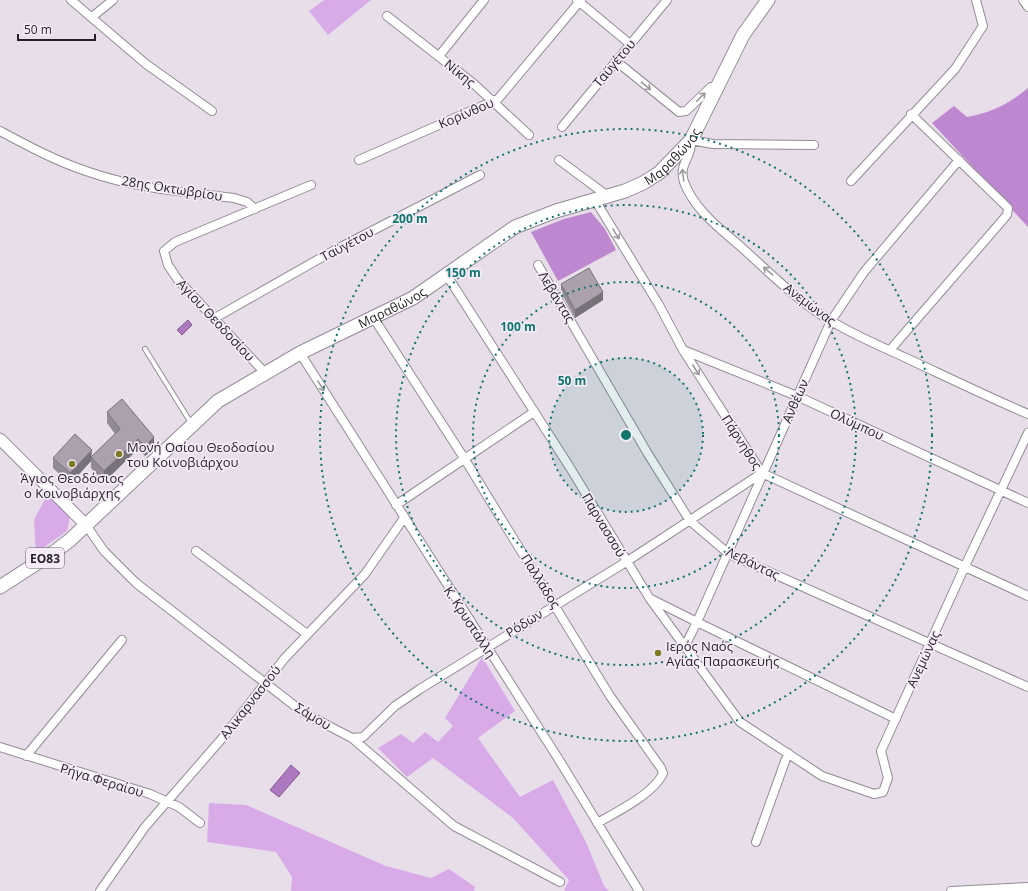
<svg xmlns="http://www.w3.org/2000/svg" width="1028" height="891" font-family="'Open Sans',sans-serif">
	<rect width="100%" height="100%" fill="#e7deea"/>
	<path fill="#d8abe8" d="M324,0H371L328,35L309,11Z
		M48,493L70,517L67,531L36,553L34,520Z
		M482,657L515,711L478,738L520,797L553,780L586,842L604,886L609,891H564L569,880L513,818L433,758L407,777L378,748L401,734L413,743L425,732L438,742L453,726L445,718Z
		M209,803L246,805L386,866L431,878L449,869L475,887L474,891H291L292,877L276,852L207,842Z"/>
	<path fill="#be88d1" d="M1028,88V227L932,123L954,106L967,117C991,113 1009,104 1028,88Z
		M591,212L605,229L616,250L558,281L531,232L564,219Z"/>
	<path fill="#ad78bf" stroke="#845d90" d="M188,320L192,325L182,335L177,330Z
		M291,765L300,773L279,797L270,790Z"/>
	<g fill="none" stroke-linecap="round" stroke-linejoin="round">
		<g stroke="#938b96" stroke-width="6">
			<path id="lane" d="M145,349L191,423"/>
		</g>
		<g stroke="#938b96" stroke-width="10">
			<path id="street" d="M71,0L146,64L212,111
				M577,0L630,44
				M1023,0L1028,7
				M387,16L474,84L529,135
				M92,17L113,0
				M439,56L484,0
				M616,61L679,112L686,111L711,87L717,89
				M562,127L667,0
				M0,131C28,146 56,161 86,171C133,188 185,192 234,198L247,202L255,209
				M814,145L713,144L691,140C693,157 678,163 684,182C694,209 719,228 740,246C768,271 797,301 831,321C854,335 880,346 904,357C945,376 986,396 1028,414
				M359,160L498,99L581,0
				M559,160L609,197
				M851,181L955,69L983,26L976,0
				M595,200L659,305L683,350L762,473L1028,596
				M538,265L648,454L690,521L729,554L1028,687
				M446,274L569,466L650,599L740,722L822,776L874,794L883,792L888,778L881,751L965,566L1028,433
				M373,317L464,458L610,696L661,768L663,773C655,793 615,813 597,823
				M215,318L333,251L480,175
				M683,350L797,396L1028,503
				M890,350L1007,215L1008,208L911,114
				M300,353L561,763L639,891
				M266,374L178,280L168,265L164,251L175,242L311,185
				M396,505L534,412
				M86,525L104,551L136,583L304,713L352,738L454,826L560,882
				M196,551L307,634
				M651,599L697,622L831,321L864,272L959,160
				M685,646L697,622L896,719
				M352,738L363,737L395,706L420,689L626,562L762,473
				M0,747L150,794L179,807L200,823
				M26,756L122,640
				M756,842L788,753
				M100,891L145,827L225,735L284,659L365,574L404,518
				M951,891L1028,887"/>
		</g>
		<g stroke="#938b96" stroke-width="13">
			<path id="secondary" d="M0,439L86,525"/>
		</g>
		<g stroke="#938b96" stroke-width="15">
			<g id="primary">
				<path id="s1" d="M0,587L57,550L70,540L218,401L300,353L413,298L515,227L556,211L625,191L643,183L659,173L691,140L743,35L768,0"/>
			</g>
		</g>
		<use href="#lane" stroke="#fff" stroke-width="4"/>
		<use href="#street" stroke="#fff" stroke-width="8"/>
		<use href="#secondary" stroke="#fff" stroke-width="11"/>
		<use href="#primary" stroke="#fff" stroke-width="13"/>
	</g>
	<path fill="#928a95" d="M561,284L603,300L575,318L561,292Z
		M107,412L154,448L145,456L138,449L104,482L91,468V461L70,484L53,468V458L92,457L115,434L107,423Z"/>
	<path fill="#777179" d="M603,292V300L575,318V310Z
		M154,437V448L145,456V446Z
		M138,439V449L104,482V471Z
		M92,450L91,461L70,484V473Z"/>
	<path fill="#aaa1ad" stroke="#777179" d="M589,268L603,292L575,310L561,284Z
		M122,399L154,437L145,446L138,439L104,471L91,457L120,429L107,412Z
		M75,434L92,450L70,473L53,458Z"/>
	<defs><path id="oneway-shaft" d="M-6 0H5M1.5-3L5.5 0L1.5 3" fill="none" stroke-width="1.6" stroke-linecap="round" stroke-linejoin="round"/></defs>
	<g stroke="#9c9a9c">
		<use href="#oneway-shaft" transform="translate(646 86) rotate(39)"/>
		<use href="#oneway-shaft" transform="translate(701 97) rotate(-44)"/>
		<use href="#oneway-shaft" transform="translate(683 175) rotate(-98)"/>
		<use href="#oneway-shaft" transform="translate(616 234) rotate(58)"/>
		<use href="#oneway-shaft" transform="translate(768 271) rotate(-139)"/>
		<use href="#oneway-shaft" transform="translate(696 370) rotate(57)"/>
		<use href="#oneway-shaft" transform="translate(321 386) rotate(58)"/>
	</g>
	<circle cx="626" cy="435" r="77" fill="#0f766e" fill-opacity=".12"/>
	<g fill="none" stroke="#0f766e" stroke-width="2" stroke-dasharray="2 4">
		<circle cx="626" cy="435" r="77"/>
		<circle cx="626" cy="435" r="153"/>
		<circle cx="626" cy="435" r="230"/>
		<circle cx="626" cy="435" r="306"/>
	</g>
	<g fill="#7e7a21" stroke="#f4ebf7" stroke-width="1.5">
		<circle cx="119" cy="454" r="4"/>
		<circle cx="72" cy="464" r="4"/>
		<circle cx="658" cy="653" r="4"/>
	</g>
	<g text-anchor="middle" dominant-baseline="central" stroke-width="3.5" stroke-linejoin="round" paint-order="stroke">
		<rect fill="#f4ebf7" stroke="#625c63" stroke-width="1" x="26" y="548" width="38" height="20" rx="3"/>
		<g font-size="12" font-weight="bold" fill="#231f24">
			<text x="45" y="558">ΕΟ83</text>
		</g>
		<g font-size="13" fill="#231f24" stroke="#f4ebf7">
			<text transform="translate(614 63) rotate(-50)">Ταϋγέτου</text>
			<text transform="translate(460 73) rotate(39)">Νίκης</text>
			<text transform="translate(466 113) rotate(-23)">Κορίνθου</text>
			<text stroke="none"><textPath href="#s1" startOffset="808">Μαραθώνος</textPath></text>
			<text transform="translate(172 188) rotate(9)">28ης Οκτωβρίου</text>
			<text transform="translate(347 244) rotate(-28)">Ταϋγέτου</text>
			<text transform="translate(557 297) rotate(59)">Λεβάντας</text>
			<text transform="translate(810 304) rotate(37)">Ανεμώνας</text>
			<text stroke="none"><textPath href="#s1" startOffset="485">Μαραθώνος</textPath></text>
			<text transform="translate(216 320) rotate(47)">Αγίου Θεοδοσίου</text>
			<text transform="translate(795 401) rotate(-66)">Ανθέων</text>
			<text transform="translate(857 424) rotate(25)">Ολύμπου</text>
			<text transform="translate(742 442) rotate(57)">Πάρνηθος</text>
			<text transform="translate(604 525) rotate(59)">Παρνασσού</text>
			<text transform="translate(753 563) rotate(26)">Λεβάντας</text>
			<text transform="translate(541 581) rotate(58)">Παλλάδος</text>
			<text transform="translate(470 622) rotate(57)">Κ. Κρυστάλλη</text>
			<text transform="translate(524 623) rotate(-32)">Ρόδων</text>
			<text transform="translate(923 659) rotate(-65)">Ανεμώνας</text>
			<text transform="translate(250 702) rotate(-52)">Αλικαρνασσού</text>
			<text transform="translate(313 716) rotate(31)">Σάμου</text>
			<text transform="translate(102 780) rotate(17)">Ρήγα Φεραίου</text>
		</g>
		<g font-size="13" fill="#231f24" stroke="#f4ebf7" text-anchor="start">
			<text x="127" y="447">Μονή Οσίου Θεοδοσίου<tspan x="127" dy="15">του Κοινοβιάρχου</tspan></text>
			<text x="72" y="478" text-anchor="middle">Άγιος Θεοδόσιος<tspan x="72" dy="15">ο Κοινοβιάρχης</tspan></text>
			<text x="666" y="646">Ιερός Ναός<tspan x="666" dy="15">Αγίας Παρασκευής</tspan></text>
		</g>
	</g>
	<circle cx="626" cy="435" r="6" fill="#0f766e" stroke="#f4ebf7" stroke-width="2"/>
	<g font-size="12" text-anchor="middle" font-weight="bold" fill="#0f766e" stroke="#f4ebf7" stroke-width="3.5" stroke-linejoin="round" paint-order="stroke">
		<text x="410" y="223">200 m</text>
		<text x="463" y="277">150 m</text>
		<text x="518" y="331">100 m</text>
		<text x="572" y="385">50 m</text>
	</g>
	<path d="M18 34v6h77v-6" fill="none" stroke="#231f24" stroke-width="2"/>
	<text x="24" y="34" font-size="12" fill="#231f24" stroke="#f4ebf7" stroke-width="3" paint-order="stroke">50 m</text>
</svg>
